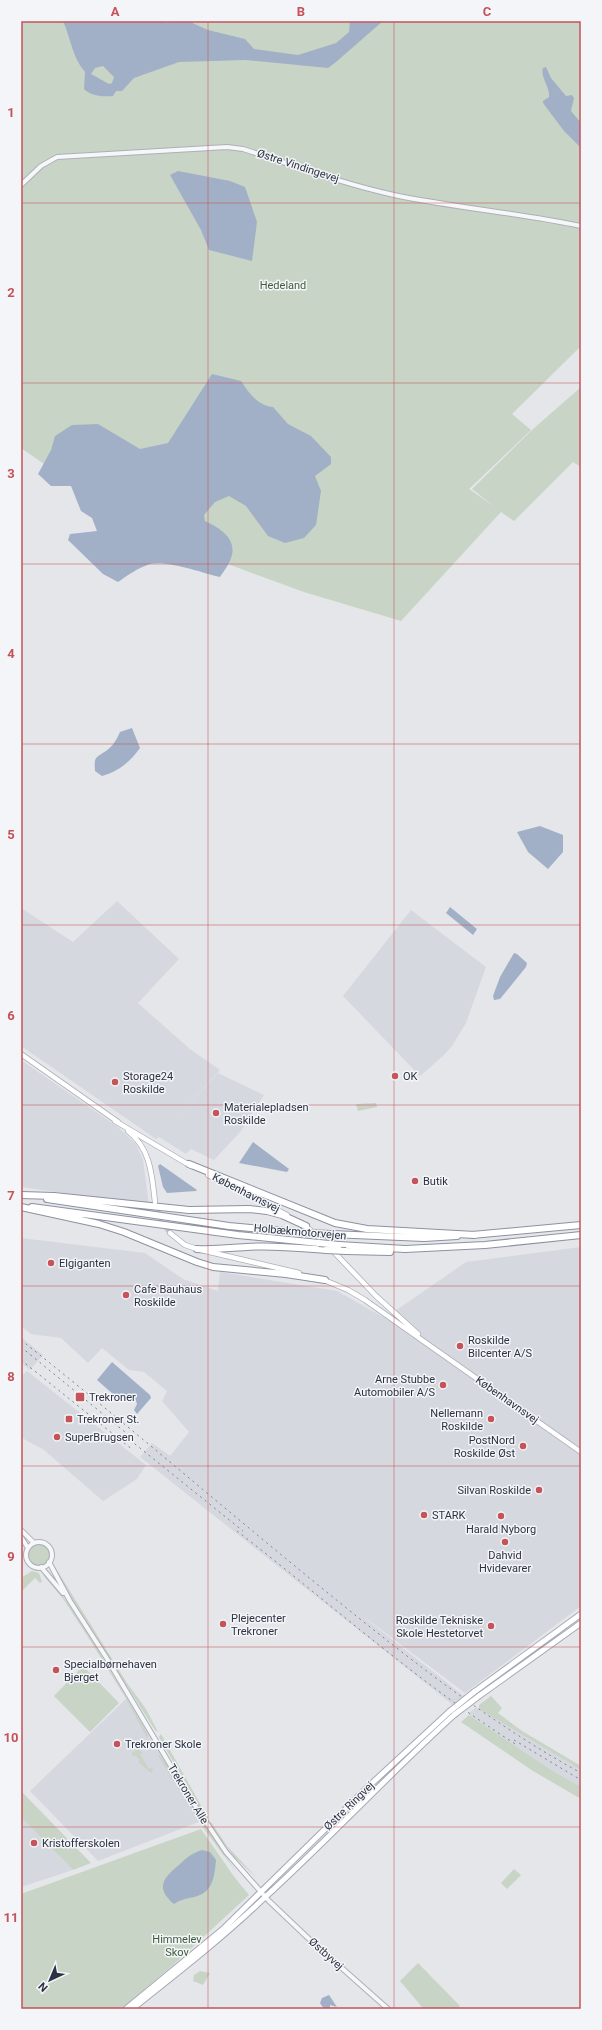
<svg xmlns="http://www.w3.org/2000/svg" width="602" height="2030" font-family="Roboto,sans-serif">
	<rect width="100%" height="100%" fill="#e4e6ea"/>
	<path fill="#d6d8df" d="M117,901L179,959L138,1003L191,1050L220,1070L173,1121L218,1073L264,1095L241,1131L214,1160L191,1149L186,1154L159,1137L156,1139L21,1046V908L73,942Z
		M411,910L486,967L466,1023L452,1046L443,1056L420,1076L343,996Z
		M21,1060L118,1127L136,1144L143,1160L149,1205L21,1187Z
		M21,1238L145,1253L183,1279L218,1291L220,1272L337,1291L385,1318L466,1262L581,1247V1606L465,1693L363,1616L371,1623L464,1696L453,1705L140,1457L152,1443L170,1456L189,1432L162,1401L167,1391L144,1372L129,1370L102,1348L88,1363L61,1338L31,1334L21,1326Z
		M21,1337L43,1355L30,1370L21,1363Z
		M27,1371L146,1465L137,1479L103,1501L44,1450L24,1439L21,1436V1377Z
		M127,1698L201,1821L98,1861L30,1791Z
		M476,1707L581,1770V1787L553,1771L468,1714Z
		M21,1817L73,1870L21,1887Z"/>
	<path fill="#c8d4c5" d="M21,21H581V346L512,414L531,430L469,489L495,507L472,489L532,430L581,387V467L573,462L514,521L501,512L401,621L304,592L225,563L60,475L21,448Z
		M376,1103L377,1107L358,1111L356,1104Z
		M28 1555a11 11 0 1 1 22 0a11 11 0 1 1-22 0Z
		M55,1567L127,1683L146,1709L158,1732L155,1730L64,1588L53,1568Z
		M32,1571L39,1573L42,1582L40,1583L35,1578L21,1592V1578Z
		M46,1573C84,1622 114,1677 146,1731L148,1735L147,1738L125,1697L88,1637L64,1600L43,1575Z
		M83,1666L119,1703L90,1732L54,1696Z
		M491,1696L502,1708L498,1713L522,1731L581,1766V1770L479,1709V1705Z
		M469,1715L553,1771L581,1787V1799L533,1771L461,1722Z
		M161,1734L208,1818L207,1820L159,1737Z
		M138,1749L143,1753L140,1754L149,1769L152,1768L153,1770L151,1773L138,1762L140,1760L135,1755L133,1757L132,1753Z
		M160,1755L203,1822L200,1823L158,1756Z
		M21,1791L91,1863L73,1870L21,1817Z
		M208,1822H211L227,1846L257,1878L234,1857Z
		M204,1824L237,1873L207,1833L203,1827Z
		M201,1829L235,1878L249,1895L173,1965L121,2009H21V1894Z
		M514,1869L521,1875L507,1889L501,1883Z
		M418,1963L460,2006L457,2009H421L422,2007L400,1981Z
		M200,1971L210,1973L203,1985L193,1981L194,1975Z"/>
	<path fill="#a2b0c7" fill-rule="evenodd" d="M63,21H161L165,23L188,21L208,30L245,39L254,49L298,55L336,43L349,32L350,21H383L336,62L328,68L245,60L179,62L134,78L122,91H116L113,96C103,97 91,96 84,89L85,72C72,57 71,39 63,21ZM103,66L114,77L112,83L109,84L91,74L95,68Z
		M546,67L551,78L566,96L572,95L574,98L571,111L581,123V148L564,131L543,103V101L549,97C550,87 540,77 543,68Z
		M178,171L230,181L245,187L257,222L252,261L209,250L201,230L170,175Z
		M212,374L241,381C249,393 258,406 273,407L288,424L311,436L331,457V464L315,476L321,491L316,525L304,538L285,543L268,536L246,506L229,496L215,502L204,515L205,521C220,528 238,539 231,558C229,565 223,572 220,577C202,573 168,560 150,564C138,568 128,575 118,582L103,574L68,540L70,534L97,531L92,518L81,511L71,486H51L38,474L51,450L55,436L72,425L98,424L140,449L168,443Z
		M132,728L140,748C130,762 119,771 102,776L95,771C94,757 95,758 106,751C113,746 117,739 120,732Z
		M540,826L563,835V852L548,869L528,852L517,832Z
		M450,907L477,929L473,935L446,913Z
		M514,953L517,954L527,963L526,967L500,999L494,1000L493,996L500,977Z
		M253,1142L289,1169L287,1172L239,1163Z
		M160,1164L197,1190L196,1191L167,1193L163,1187L158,1166Z
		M112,1362L150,1395L151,1398L137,1414L134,1410L137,1404L135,1398H127L122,1402L97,1380Z
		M202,1850L210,1852L216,1860C215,1871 214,1888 202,1894C193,1899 184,1897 174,1904C155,1888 163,1878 179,1865C186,1858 192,1853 202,1850Z
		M329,1995L337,2007L330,2005V2009H324L320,2003L322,1998Z"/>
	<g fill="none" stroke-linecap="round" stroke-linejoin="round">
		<path stroke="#bfc2c8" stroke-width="4.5" stroke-dasharray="4.5 2" stroke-linecap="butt" d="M156,1204L162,1222L170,1233"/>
		<g stroke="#adb0b8" stroke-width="6">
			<path id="tertiary" d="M21,185L41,166L57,157L227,147L243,149C293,165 343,184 394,195C456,208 519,213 581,226
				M21,1530L34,1543
				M21,1537L28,1548
				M26 1555a13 13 0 1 1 26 0a13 13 0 1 1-26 0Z
				M49,1562L70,1601L106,1657L190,1798L226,1852L269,1901L308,1938L388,2009
				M41,1567L63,1593"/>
		</g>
		<g stroke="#adb0b8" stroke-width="6">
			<path id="secondary" d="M21,1054L118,1122
				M115,1121L191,1166
				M128,1131C151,1149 152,1176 155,1202
				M208,1175L287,1215
				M304,1225L328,1244
				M170,1233L185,1245L197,1249L299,1273
				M332,1250L376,1296L418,1334
				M324,1280L348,1290L365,1300L581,1452"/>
		</g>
		<g stroke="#a4a9b5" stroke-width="7">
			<path id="primary" d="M474,1692L581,1614
				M479,1696L581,1623
				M126,2009L222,1930L369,1786L449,1712
				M132,2009C176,1974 221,1939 262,1900C328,1840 388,1775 454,1715"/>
		</g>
		<g stroke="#8c92a0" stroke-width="8">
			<path id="motorway" d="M189,1164L335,1223L367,1229L475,1235
				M21,1195L54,1196L189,1210L249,1209L267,1211L282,1215L306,1226
				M47,1199L229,1226L307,1233
				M21,1207L99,1224L124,1232L197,1262L213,1267L286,1274L325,1280
				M32,1207L238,1235L319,1243
				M331,1234L424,1238L457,1236
				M472,1235L581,1225
				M339,1245L405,1249L485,1245L581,1235
				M197,1249C214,1250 230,1248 246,1247C273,1245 300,1248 326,1250
				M346,1251L390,1252"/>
		</g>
		<use href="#tertiary" stroke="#f6f7f9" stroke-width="4"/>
		<use href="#secondary" stroke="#fff" stroke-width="4.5"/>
		<use href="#primary" stroke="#fff" stroke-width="5"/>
		<use href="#motorway" stroke="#fff" stroke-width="6"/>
		<path stroke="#7e8493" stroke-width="1" stroke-dasharray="2 4" stroke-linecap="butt" d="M21,1340C127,1424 229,1513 334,1598C413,1662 492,1724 581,1773
			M21,1347L136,1441
			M21,1360L133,1450
			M130,1440L243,1531
			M237,1531C330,1603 417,1682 517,1745
			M514,1740L581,1780"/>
		<g stroke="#a4a9b5" stroke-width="7" stroke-linecap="butt">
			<path id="primary-bridge" d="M449,1712L474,1692
				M454,1715L479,1696"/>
		</g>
		<g stroke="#8c92a0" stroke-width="8" stroke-linecap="butt">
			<path id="motorway-bridge" d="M307,1233L331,1234
				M319,1243L339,1245
				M326,1250L346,1251"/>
		</g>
		<use href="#primary-bridge" stroke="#fff" stroke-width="5"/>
		<use href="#motorway-bridge" stroke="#fff" stroke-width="6"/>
	</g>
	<path fill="none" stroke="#c55359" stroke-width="1" stroke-opacity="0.55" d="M208,21V2009M394,21V2009M21,203H581M21,383H581M21,564H581M21,744H581M21,925H581M21,1105H581M21,1286H581M21,1466H581M21,1647H581M21,1827H581"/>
	<g fill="#c55359" stroke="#f3f5f8" stroke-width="1.5">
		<circle cx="395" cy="1076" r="4"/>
		<circle cx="115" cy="1082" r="4"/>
		<circle cx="216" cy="1113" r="4"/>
		<circle cx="415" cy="1181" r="4"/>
		<circle cx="51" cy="1263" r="4"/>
		<circle cx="126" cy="1295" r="4"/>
		<circle cx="460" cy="1346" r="4"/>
		<circle cx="443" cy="1385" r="4"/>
		<rect x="75" y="1392" width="10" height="10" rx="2"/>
		<rect x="65" y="1415" width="8" height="8" rx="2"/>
		<circle cx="491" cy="1419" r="4"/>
		<circle cx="57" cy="1437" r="4"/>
		<circle cx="523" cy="1446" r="4"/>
		<circle cx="539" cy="1490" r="4"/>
		<circle cx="424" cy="1515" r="4"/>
		<circle cx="501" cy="1516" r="4"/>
		<circle cx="505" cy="1542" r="4"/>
		<circle cx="223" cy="1624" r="4"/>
		<circle cx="491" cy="1626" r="4"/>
		<circle cx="56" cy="1670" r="4"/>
		<circle cx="117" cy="1744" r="4"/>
		<circle cx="34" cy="1843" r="4"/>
	</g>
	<g text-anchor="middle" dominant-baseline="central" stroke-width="3" stroke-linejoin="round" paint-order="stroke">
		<g font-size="11" fill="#2c3242" stroke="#f3f5f8">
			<text transform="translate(298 166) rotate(18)">Østre Vindingevej</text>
			<text transform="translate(246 1193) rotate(27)">Københavnsvej</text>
			<text transform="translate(300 1232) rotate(5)">Holbækmotorvejen</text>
			<text transform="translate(507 1400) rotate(35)">Københavnsvej</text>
			<text transform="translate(188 1794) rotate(59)">Trekroner Alle</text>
			<text transform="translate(349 1806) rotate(-44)">Østre Ringvej</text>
			<text transform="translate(326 1954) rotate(42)">Østbyvej</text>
		</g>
		<g font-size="11" fill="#3e5c3b" stroke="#f3f5f8">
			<text x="283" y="285">Hedeland</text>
			<text x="177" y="1939">Himmelev<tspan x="177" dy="13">Skov</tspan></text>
		</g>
		<g font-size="11" fill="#2c3242" stroke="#f3f5f8" text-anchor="start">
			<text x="123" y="1076">Storage24<tspan x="123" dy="13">Roskilde</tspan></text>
			<text x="403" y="1076">OK</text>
			<text x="224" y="1107">Materialepladsen<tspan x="224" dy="13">Roskilde</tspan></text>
			<text x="423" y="1181">Butik</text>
			<text x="59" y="1263">Elgiganten</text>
			<text x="134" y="1289">Cafe Bauhaus<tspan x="134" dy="13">Roskilde</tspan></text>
			<text x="468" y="1340">Roskilde<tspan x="468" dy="13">Bilcenter A/S</tspan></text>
			<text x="435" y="1379" text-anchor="end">Arne Stubbe<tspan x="435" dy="13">Automobiler A/S</tspan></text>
			<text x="89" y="1397">Trekroner</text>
			<text x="483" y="1413" text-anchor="end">Nellemann<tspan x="483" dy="13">Roskilde</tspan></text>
			<text x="77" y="1419">Trekroner St.</text>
			<text x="65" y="1437">SuperBrugsen</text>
			<text x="515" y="1440" text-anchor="end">PostNord<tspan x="515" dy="13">Roskilde Øst</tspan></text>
			<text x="531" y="1490" text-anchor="end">Silvan Roskilde</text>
			<text x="432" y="1515">STARK</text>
			<text x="501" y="1529" text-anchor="middle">Harald Nyborg</text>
			<text x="505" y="1555" text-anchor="middle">Dahvid<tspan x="505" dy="13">Hvidevarer</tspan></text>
			<text x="231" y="1618">Plejecenter<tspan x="231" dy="13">Trekroner</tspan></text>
			<text x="483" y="1620" text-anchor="end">Roskilde Tekniske<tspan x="483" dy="13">Skole Hestetorvet</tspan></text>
			<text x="64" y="1664">Specialbørnehaven<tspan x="64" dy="13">Bjerget</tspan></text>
			<text x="125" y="1744">Trekroner Skole</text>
			<text x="42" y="1843">Kristofferskolen</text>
		</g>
	</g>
	<rect width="602" height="2030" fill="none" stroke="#f3f5f8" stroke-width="44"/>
	<g transform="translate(50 1980) rotate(224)" stroke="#f3f5f8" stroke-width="3" paint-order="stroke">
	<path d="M0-3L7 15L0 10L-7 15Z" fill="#2c3242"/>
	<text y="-6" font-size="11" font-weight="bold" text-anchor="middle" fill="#2c3242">N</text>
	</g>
	<rect x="22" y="22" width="558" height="1986" fill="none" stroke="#c55359" stroke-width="1.5"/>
	<g font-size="13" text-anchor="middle" font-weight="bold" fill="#c55359">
		<text x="115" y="16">A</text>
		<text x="301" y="16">B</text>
		<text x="487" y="16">C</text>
		<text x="11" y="117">1</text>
		<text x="11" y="297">2</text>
		<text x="11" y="478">3</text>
		<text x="11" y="658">4</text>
		<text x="11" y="839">5</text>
		<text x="11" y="1020">6</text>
		<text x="11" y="1200">7</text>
		<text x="11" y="1381">8</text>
		<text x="11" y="1561">9</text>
		<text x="11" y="1742">10</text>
		<text x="11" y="1922">11</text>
	</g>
</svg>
